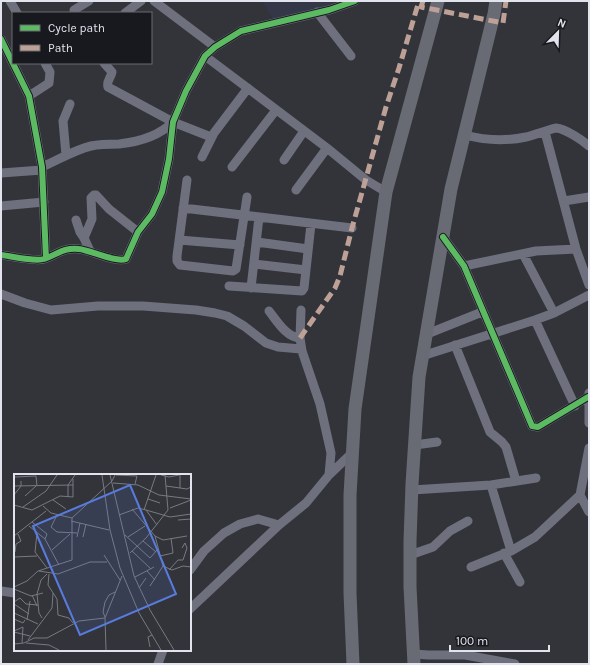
<svg xmlns="http://www.w3.org/2000/svg" width="590" height="665" font-family="Karla,sans-serif">
	<rect width="100%" height="100%" fill="#32343a"/>
	<path fill="#343748" d="M262,1H335L332,7L276,24Z"/>
	<g fill="none" stroke-linecap="round" stroke-linejoin="round">
		<path stroke="#6e707d" stroke-width="9" d="M10,1L17,13
			M154,1L215,47
			M74,10L89,1
			M317,12L351,56
			M125,13L141,1
			M1,39L29,96L42,167L46,258
			M205,56L327,148L366,180L386,192
			M104,63L112,72C111,78 106,81 108,87L173,122L211,137
			M29,96L49,83L50,72L45,63
			M545,132L576,249L589,285
			M465,135C484,140 507,141 526,137C531,136 554,128 556,128C566,129 582,140 589,146
			M66,155L63,121L70,104
			M202,157L214,133L248,88
			M284,160L304,131
			M42,167C58,160 74,150 91,146C100,144 110,144 119,144C138,142 159,136 173,122
			M232,167L276,110
			M1,173L42,170
			M187,180L177,256V261L180,265L233,271L236,269L247,197
			M296,190L327,148
			M564,201L589,197
			M1,206L44,202
			M183,208L352,228
			M76,220L80,232L84,238
			M443,237L464,266L532,426L538,427L588,397
			M179,240L240,245
			M257,242L308,249
			M90,251L84,238L92,219L91,198L94,195H96L109,209L138,232
			M523,254L554,313
			M1,255C12,256 34,262 44,259C56,255 64,247 79,249C90,250 116,263 126,259L138,232L152,214L162,192L169,159L173,122L186,91L205,56L215,47L241,31L329,10L355,1
			M254,264L306,270
			M464,266L536,251L576,249
			M229,286L302,291L304,288L311,224
			M251,288L259,217
			M1,294L25,303L51,310L98,306H143L196,310L215,313L227,316L244,326L266,343L278,347L301,349
			M301,310L300,338L302,351L320,404L331,453L329,475
			M269,311C277,321 286,337 300,338
			M535,320L575,406
			M427,334L482,312
			M455,345L490,432L502,442L506,447L516,481
			M422,356L535,320L554,313L589,295
			M589,393V423
			M415,445L437,442
			M491,485L511,551
			M412,490L491,485L536,478
			M580,495L589,512
			M504,553L520,582
			M410,555L433,547L450,531L468,521
			M471,567L511,551L535,537L580,495L589,448
			M190,570L204,551L224,533L240,524L258,519L279,525
			M1,591L15,593
			M190,609L279,525L306,503L329,475L352,453
			M414,654L428,655H465L515,664
			M158,664L163,650"/>
		<path stroke="#696b74" stroke-width="13" d="M353,664L350,593V495L355,409L386,192L438,1
			M414,664L410,587V541L412,484L419,377L451,189L494,14L496,1"/>
		<path stroke="#bda197" stroke-width="5" stroke-dasharray="10 5" stroke-linecap="butt" d="M423,1L421,7L503,23L506,1
			M300,338L335,288L340,276L352,228L386,107L399,68L419,1"/>
		<g stroke="#18191f" stroke-width="8">
			<path id="cycleway" d="M1,39L29,96L42,167L46,258
				M443,237L464,266L532,426L538,427L588,397
				M1,255C12,256 34,262 44,259C56,255 64,247 79,249C90,250 116,263 126,259L138,232L152,214L162,192L169,159L173,122L186,91L205,56L215,47L241,31L329,10L355,1"/>
		</g>
		<use href="#cycleway" stroke="#5cba63" stroke-width="6"/>
	</g>
	<g transform="translate(14 474)">
		<rect width="177" height="177" fill="#32343a"/>
		<path fill="none" stroke="#787a82" stroke-width="1" d="M88,1L96,56L106,94L125,139L147,176M96,1L120,102L136,136L160,176M102,1L123,2L121,10M147,1L155,3L165,1M166,1V14M1,3L22,2L23,12M99,9L124,11L145,21L177,25M0,12L59,11M152,12L173,15L177,13M0,21L7,12V7M11,22L22,12M54,23V11L61,1M134,25L146,29M39,26L52,35M0,31L18,36L46,22L59,23V5M29,32L37,39L58,44M9,33L32,17L43,1M156,34L177,26M118,35L141,62L149,66L173,62M130,36L142,1M132,36L156,43L177,40M43,41L37,53L43,58L63,59M105,41L124,34L132,36L143,51M164,46L177,45M57,47L95,56M18,48L33,60L31,65M15,52L31,65L45,91M23,59L21,78L33,94M111,61L136,84L143,76M0,62L32,37M63,63L66,49M69,63L72,50M114,63L131,52M129,67L142,78M38,76L56,60M118,77L137,95M1,78L2,70L7,67L4,60M116,79L132,64L154,36L151,1M90,81L106,106M146,82L159,79L157,64M0,83L23,82M149,92L158,96L169,92L177,93M155,96L164,86H169L173,74L171,69L168,74M25,97L44,100L76,88H93M133,97L141,106M35,100L34,111L43,125L44,141L55,144L59,149M121,103L140,93M136,112L149,92L141,62M0,113L13,107L24,97L58,86V44L98,7L101,1M125,114L132,104M0,115L17,122L29,119M18,121L23,132M0,128L6,124L12,130L24,131M0,130L15,140M0,139L24,150M91,143L89,138L91,128L95,121L101,118M28,144L25,139L23,120L27,106L33,100M0,145L9,149L11,146M13,146L16,127M0,157L9,153L8,169M0,158L16,162M14,166L38,134L39,119M12,169L35,171L45,176M0,170L10,169L20,164H33L65,147L91,144M136,173L134,163L138,161M92,176L91,144L108,102"/>
		<path fill="#587bde" fill-opacity="0.15" stroke="#587bde" stroke-width="2" d="M116,11L162,120L66,161L19,52Z"/>
		<rect width="177" height="177" fill="none" stroke="#e2e4ed" stroke-width="2"/>
	</g>
	<rect width="590" height="665" fill="none" stroke="#e2e4ed" stroke-width="4"/>
	<rect x="12" y="12" width="140" height="52" fill="#18191f" stroke="#696a71"/>
	<rect x="20" y="25" width="20" height="6" fill="#5cba63" stroke="#696a71"/>
	<text x="48" y="32" font-size="12" fill="#e2e4ed">Cycle path</text>
	<rect x="20" y="45" width="20" height="6" fill="#bda197" stroke="#696a71"/>
	<text x="48" y="52" font-size="12" fill="#e2e4ed">Path</text>
	<g transform="translate(558 32) rotate(23)" stroke="#18191f" stroke-width="3" paint-order="stroke">
	<path d="M0-3L7 15L0 10L-7 15Z" fill="#e2e4ed"/>
	<text y="-6" font-size="11" font-weight="bold" text-anchor="middle" fill="#e2e4ed">N</text>
	</g>
	<path d="M450 645v6h99v-6" fill="none" stroke="#e2e4ed" stroke-width="2"/>
	<text x="456" y="645" font-size="12" fill="#e2e4ed" stroke="#18191f" stroke-width="3" paint-order="stroke">100 m</text>
</svg>
